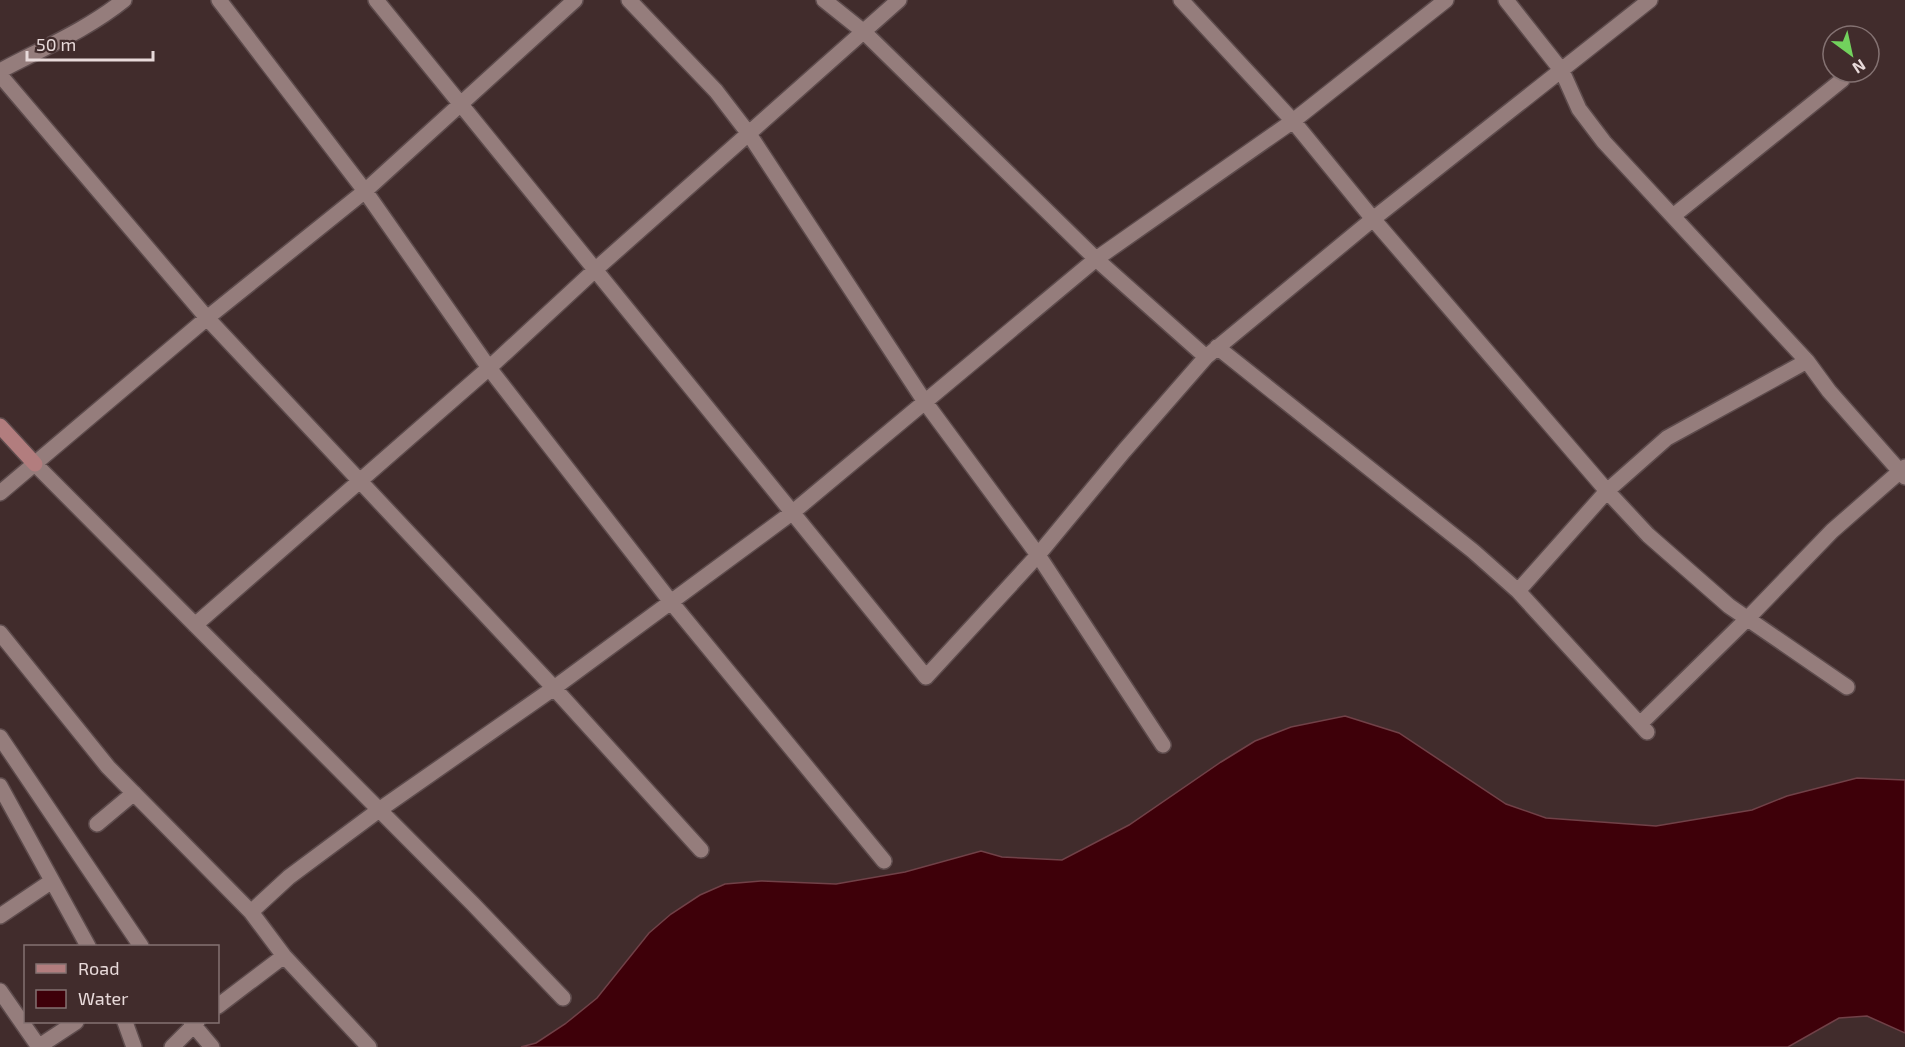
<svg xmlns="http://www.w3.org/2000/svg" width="1905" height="1047" font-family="'Exo 2',sans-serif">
	<rect width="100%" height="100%" fill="#412c2c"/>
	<path fill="#3e0009" stroke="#714148" stroke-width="1.5" d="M1345,716L1399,733L1506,804L1546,818L1656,826L1752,810L1787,796L1857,778L1905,780V1033L1867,1016L1839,1018L1788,1047H521L536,1043L565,1024L597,998L649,933L671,914L700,895L725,884L761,881L836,884L905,872L981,851L1002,857L1062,860L1129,825L1221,762L1255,741L1291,727Z"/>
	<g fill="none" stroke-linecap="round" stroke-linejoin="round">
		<g stroke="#5d4b4c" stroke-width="18">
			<path id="street" d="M219,0L365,191L489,368L671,602L884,861
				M376,0L926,677L1038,555L1124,451L1206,357L1373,219L1650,0
				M629,0L716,91L749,134L925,402L1038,555L1163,745
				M824,0L864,32L1096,259L1206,357
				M1181,0L1293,121L1373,219L1607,491L1648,535L1729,606L1847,687
				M1506,0L1562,71L1579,109L1604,142L1807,361L1829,391L1905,477
				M0,71C41,49 87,30 124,0
				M0,75L207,318L554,688L701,850
				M1673,216L1842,80
				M1217,347L1473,551L1518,591L1647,732
				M35,464L473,904L563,998
				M0,493L207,318L365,191L575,0
				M1518,591L1607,491L1667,438L1807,361
				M195,625L489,368L596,269L899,0
				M0,633L108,767L251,912L284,956L369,1047
				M1640,724L1747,619L1832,531L1905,467
				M0,737L141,946
				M0,786L88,946
				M97,824L134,793
				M251,912L289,877L379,810L554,688L793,512L1096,259L1293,121L1446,0
				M0,916L52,881
				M0,991L39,1047
				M218,1006L284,956
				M125,1022L134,1047
				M191,1022L212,1047
				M38,1047L76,1022
				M172,1047L197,1022"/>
		</g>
		<g stroke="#5d4b4c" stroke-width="18">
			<path id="secondary" d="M0,426L35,464"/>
		</g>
		<use href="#street" stroke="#957d7c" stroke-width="15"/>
		<use href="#secondary" stroke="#b27d7e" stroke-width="15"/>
	</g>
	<rect x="24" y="945" width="195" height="78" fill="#412c2c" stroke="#847272" stroke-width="1.5"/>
	<rect x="36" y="964" width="30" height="9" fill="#b27d7e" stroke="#847272" stroke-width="1.5"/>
	<text x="78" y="975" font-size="18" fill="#e8dada">Road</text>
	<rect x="36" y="990" width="30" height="18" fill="#3e0009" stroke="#847272" stroke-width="1.5"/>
	<text x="78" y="1005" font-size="18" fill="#e8dada">Water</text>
	<g transform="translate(1851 54) rotate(147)"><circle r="28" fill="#412c2c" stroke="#847272" stroke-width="1.5"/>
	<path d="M0-4.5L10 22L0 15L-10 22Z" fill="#72d25d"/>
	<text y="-9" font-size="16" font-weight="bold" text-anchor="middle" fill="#e8dada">N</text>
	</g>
	<path d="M27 51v9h126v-9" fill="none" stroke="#e8dada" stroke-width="3"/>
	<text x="36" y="51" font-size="18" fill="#e8dada" stroke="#412c2c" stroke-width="4.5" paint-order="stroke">50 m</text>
</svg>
